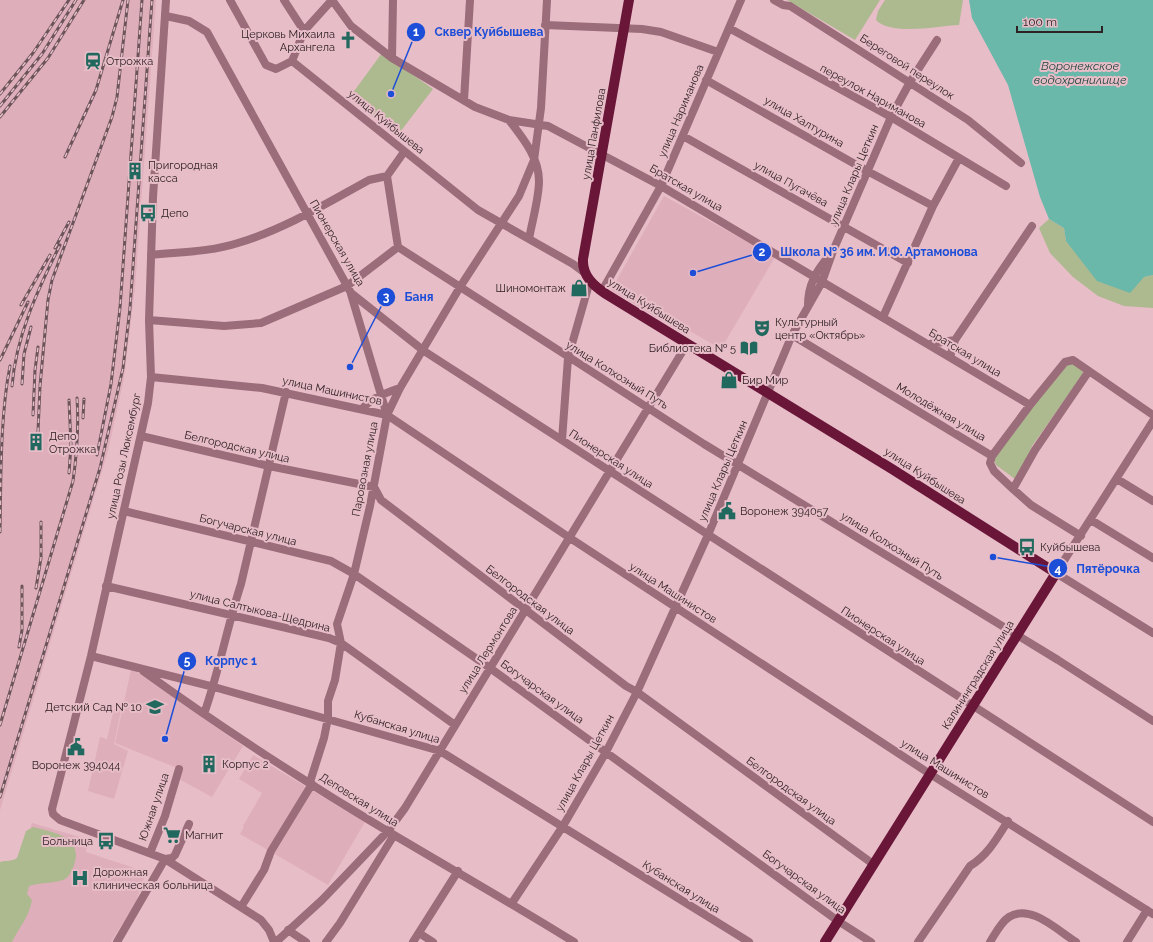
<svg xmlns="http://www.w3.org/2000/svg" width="1153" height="942" font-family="Raleway,sans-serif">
	<rect width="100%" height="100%" fill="#e7bdc8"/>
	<path fill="#dfaebb" d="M0,0H156L135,288L124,378L108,451L0,810Z
		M664,196L775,257L721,349L688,330L685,335L611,290Z
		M131,670H134L243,746L212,797L179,779L182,770L115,743Z
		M114,708L121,710L114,744L128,751L114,799L88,791L100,737L107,739Z
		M253,755L365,822L328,885L240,834L244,827L243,826L262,793L239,779Z
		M32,823L90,840L86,852L146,872L136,902L111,942H0V930Z"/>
	<path fill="#adb98f" d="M787,0H880L855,40Z
		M885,0H963L959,25C937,26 891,36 876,20L878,11Z
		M382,53L433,89L397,136L349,98Z
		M1049,219L1064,228L1066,241L1144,277L1153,275V308L1124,306L1098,296L1073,277L1050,253L1039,228Z
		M1069,362L1083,370V374L1032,446L1027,459L1015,479L996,465L994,460L1001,446Z
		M33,827C53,832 84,837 74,865C72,870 69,878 63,880C55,883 38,883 29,886L27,894L32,900C29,918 19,927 12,942H0V862C6,860 11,862 17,858L26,831Z"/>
	<path fill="#6ab8aa" d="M969,0H1153V275L1144,277L1130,293L1097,281L1066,241L1064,228L1049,219L1040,197L1008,85L972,18Z"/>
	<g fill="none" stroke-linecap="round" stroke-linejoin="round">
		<path stroke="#9b6c79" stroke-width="8" d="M166,0L153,197L149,320L151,377L148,403L91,656L52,809L53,814L60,820L165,859L261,920L269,930L274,942
			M230,0L266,65L276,69L292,61
			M284,0L304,31L292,61L478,210L573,264L585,273
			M332,0L351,26L392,58L475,107L509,120L548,126L661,186L1030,405
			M774,0L783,5L790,6L968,120L1021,163
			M166,16L189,21L207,32L351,293L424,351L1153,822
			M545,25L642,29L661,32L718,52
			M729,28L891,117L1006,186
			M304,31L332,0
			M392,58L393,0
			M706,80L869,172L933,206
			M464,100L470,0
			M509,120C522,137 539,157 539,181C539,198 532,222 529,239
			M683,136L908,263
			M398,247L704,444L1058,660L1153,721
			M151,255C179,252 210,252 238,243C285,229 327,203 369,180L387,176
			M602,291L661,186L741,0
			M351,294L387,415
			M808,305C808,285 816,271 829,256
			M883,317L933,206L959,158
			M149,320L224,326L261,323L347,286L398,247L387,176L404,152
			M792,335L992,456
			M930,344L955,340
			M950,357L955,340L1032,226
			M1089,371L1153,415
			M151,377L262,388L387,415L570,538L930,774L1153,914
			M363,408C373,397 386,393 400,388
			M1153,421L1056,573L1153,633
			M141,436L269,466L374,487L381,500L626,686L637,692L873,864
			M562,440L568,358L590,281
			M1117,479L1153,501
			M1013,489L1035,450L1089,371L1073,360L1065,362L1030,405L992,456L990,463L994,471L1013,489L1031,505L1081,536
			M124,511L331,561L354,574L490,668L838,921L871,942
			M1091,520L1153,558
			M106,586L329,638L341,643L455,725
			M91,656L214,687L440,751L749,942
			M143,671C222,728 305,782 389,832C451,869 513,904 574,942
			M204,714C219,672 227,627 241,584L286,392
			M310,782L324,738L328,718V701L335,680L341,643L337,624L354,574L370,506L387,415L400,388L460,287L519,196L534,160L541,108L547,0
			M150,853L165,816L179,769
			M512,903L563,826L606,752L637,692L708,535L792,335L822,282L833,251L891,117L910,82L937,40
			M241,907L264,870L271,851L312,784
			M288,930L306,942
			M419,933L433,942
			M117,942L165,859L172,858L175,855L189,824
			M276,942L322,900L388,831L405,808L687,344
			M326,942L340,923L394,835
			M413,942L458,871
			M918,942L970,866C988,855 997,838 1008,821
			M990,942C995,934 1001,922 1009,917C1031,903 1058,931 1076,942
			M1127,942L1147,910"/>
		<path stroke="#6a1638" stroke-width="10" d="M629,0L583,259C582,276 594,286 606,294L892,469L1056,573L825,942"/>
		<g stroke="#6c545b" stroke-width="3">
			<path id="rail" d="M0,94L33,53L69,0
				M0,106L42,54L76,0
				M0,117L48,58L84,0
				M65,157L96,90L123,0
				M55,248L69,222
				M21,305L50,255
				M0,360L28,302
				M22,384L24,354L31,327
				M12,386C16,336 38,289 60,245
				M33,415L35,370L38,347
				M83,418L84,399
				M38,432L40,386L48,300L52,280L112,117L117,97L128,0
				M97,455L111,384L120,308L142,0
				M69,473L71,445L69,400
				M0,532C1,480 0,416 10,366
				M36,588L41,558V522
				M19,647L22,630V586
				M0,725L73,481C77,453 79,427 77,398
				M0,797L100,468L123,368L130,308L152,0"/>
		</g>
		<use href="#rail" stroke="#e7bdc8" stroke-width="1.5" stroke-dasharray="4.5" stroke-linecap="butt"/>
	</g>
	<defs>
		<g id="church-bare" transform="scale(1.38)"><path d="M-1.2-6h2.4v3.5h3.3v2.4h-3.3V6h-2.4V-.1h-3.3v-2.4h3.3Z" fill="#21695e" stroke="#e7bdc8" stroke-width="2.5" paint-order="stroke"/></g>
		<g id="station-bare" transform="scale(1.38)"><path d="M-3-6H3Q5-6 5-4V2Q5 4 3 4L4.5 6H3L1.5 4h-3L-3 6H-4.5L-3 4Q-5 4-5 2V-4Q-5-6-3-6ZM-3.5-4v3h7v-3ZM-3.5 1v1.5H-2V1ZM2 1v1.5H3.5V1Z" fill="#21695e" stroke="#e7bdc8" stroke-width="2.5" paint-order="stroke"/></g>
		<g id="building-bare" transform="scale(1.38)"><path d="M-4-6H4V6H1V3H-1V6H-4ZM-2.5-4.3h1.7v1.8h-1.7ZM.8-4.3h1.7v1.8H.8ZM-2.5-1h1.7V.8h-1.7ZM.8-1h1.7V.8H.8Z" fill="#21695e" stroke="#e7bdc8" stroke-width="2.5" paint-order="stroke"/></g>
		<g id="bus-bare" transform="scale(1.38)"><path d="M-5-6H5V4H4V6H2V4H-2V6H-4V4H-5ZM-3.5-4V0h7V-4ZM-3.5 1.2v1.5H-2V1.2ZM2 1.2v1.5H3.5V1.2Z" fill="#21695e" stroke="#e7bdc8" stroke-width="2.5" paint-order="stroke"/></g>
		<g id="shop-bare" transform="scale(1.38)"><path d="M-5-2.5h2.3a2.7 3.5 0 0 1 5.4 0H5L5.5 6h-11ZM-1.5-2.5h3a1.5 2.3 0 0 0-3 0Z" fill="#21695e" stroke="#e7bdc8" stroke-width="2.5" paint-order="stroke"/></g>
		<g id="theatre-bare" transform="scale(1.38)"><path d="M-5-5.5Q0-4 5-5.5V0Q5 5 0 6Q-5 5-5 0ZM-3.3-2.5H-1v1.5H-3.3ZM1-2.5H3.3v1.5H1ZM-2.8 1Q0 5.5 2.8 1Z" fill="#21695e" stroke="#e7bdc8" stroke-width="2.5" paint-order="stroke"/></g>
		<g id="library-bare" transform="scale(1.38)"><path d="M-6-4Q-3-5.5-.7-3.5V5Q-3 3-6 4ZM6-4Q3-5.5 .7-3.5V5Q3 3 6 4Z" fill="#21695e" stroke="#e7bdc8" stroke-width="2.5" paint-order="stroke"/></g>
		<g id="civic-bare" transform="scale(1.38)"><path d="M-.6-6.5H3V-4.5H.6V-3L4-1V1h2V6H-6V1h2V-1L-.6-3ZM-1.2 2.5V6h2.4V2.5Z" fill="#21695e" stroke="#e7bdc8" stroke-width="2.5" paint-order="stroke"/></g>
		<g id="school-bare" transform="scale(1.38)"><path d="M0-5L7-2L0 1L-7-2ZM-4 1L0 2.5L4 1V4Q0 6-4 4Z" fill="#21695e" stroke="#e7bdc8" stroke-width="2.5" paint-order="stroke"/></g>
		<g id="supermarket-bare" transform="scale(1.38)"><path d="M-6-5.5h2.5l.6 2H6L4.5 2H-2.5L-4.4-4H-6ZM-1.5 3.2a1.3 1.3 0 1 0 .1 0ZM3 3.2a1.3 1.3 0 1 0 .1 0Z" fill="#21695e" stroke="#e7bdc8" stroke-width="2.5" paint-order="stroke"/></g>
		<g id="hospital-bare" transform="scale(1.38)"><path d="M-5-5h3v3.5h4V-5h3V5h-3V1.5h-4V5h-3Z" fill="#21695e" stroke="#e7bdc8" stroke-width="2.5" paint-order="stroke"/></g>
	</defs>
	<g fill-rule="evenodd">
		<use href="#church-bare" x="348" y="40"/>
		<use href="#station-bare" x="93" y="61"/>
		<use href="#building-bare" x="135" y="171"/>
		<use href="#bus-bare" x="148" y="213"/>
		<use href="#shop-bare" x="579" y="288"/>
		<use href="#theatre-bare" x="762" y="328"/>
		<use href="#library-bare" x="749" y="348"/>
		<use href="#shop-bare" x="729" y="380"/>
		<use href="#building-bare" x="36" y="442"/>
		<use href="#civic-bare" x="727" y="511"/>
		<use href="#bus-bare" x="1027" y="547"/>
		<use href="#school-bare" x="155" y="707"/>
		<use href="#civic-bare" x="76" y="747"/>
		<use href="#building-bare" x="209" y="764"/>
		<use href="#supermarket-bare" x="172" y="835"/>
		<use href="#bus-bare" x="106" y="841"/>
		<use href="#hospital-bare" x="80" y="878"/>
	</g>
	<g text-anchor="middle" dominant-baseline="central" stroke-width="4" stroke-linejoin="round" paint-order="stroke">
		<g font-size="11" fill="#2f2024" stroke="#e7bdc8" text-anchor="start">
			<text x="335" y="34" text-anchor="end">Церковь Михаила<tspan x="335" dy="13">Архангела</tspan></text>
			<text x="106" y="61">Отрожка</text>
			<text x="148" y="165">Пригородная<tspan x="148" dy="13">касса</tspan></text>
			<text x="161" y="213">Депо</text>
			<text x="566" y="288" text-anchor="end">Шиномонтаж</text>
			<text x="775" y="322">Культурный<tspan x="775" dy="13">центр «Октябрь»</tspan></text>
			<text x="736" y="348" text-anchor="end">Библиотека № 5</text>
			<text x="742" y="380">Бир Мир</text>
			<text x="49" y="436">Депо<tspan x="49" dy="13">Отрожка</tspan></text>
			<text x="740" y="511">Воронеж 394057</text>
			<text x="1040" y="547">Куйбышева</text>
			<text x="142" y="707" text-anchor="end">Детский Сад № 10</text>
			<text x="222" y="764">Корпус 2</text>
			<text x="76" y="765" text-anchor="middle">Воронеж 394044</text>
			<text x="185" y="835">Магнит</text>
			<text x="93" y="841" text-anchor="end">Больница</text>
			<text x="93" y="872">Дорожная<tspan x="93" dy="13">клиническая больница</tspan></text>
		</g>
		<g font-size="11" fill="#2f2024" stroke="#e7bdc8">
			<text transform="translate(907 67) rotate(33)">Береговой переулок</text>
			<text transform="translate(873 96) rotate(29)">переулок Нариманова</text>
			<text transform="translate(681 111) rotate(-67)">улица Нариманова</text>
			<text transform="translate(386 122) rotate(39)">улица Куйбышева</text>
			<text transform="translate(804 122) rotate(30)">улица Халтурина</text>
			<text transform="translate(594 134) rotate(-80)">улица Панфилова</text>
			<text transform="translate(854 175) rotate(-67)">улица Клары Цеткин</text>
			<text transform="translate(791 184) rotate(29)">улица Пугачёва</text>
			<text transform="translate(686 188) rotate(30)">Братская улица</text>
			<text transform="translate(337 243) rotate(60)">Пионерская улица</text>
			<text transform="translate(649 306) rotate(32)">улица Куйбышева</text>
			<text transform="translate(965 353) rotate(31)">Братская улица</text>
			<text transform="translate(617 375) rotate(32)">улица Колхозный Путь</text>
			<text transform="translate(332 391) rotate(12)">улица Машинистов</text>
			<text transform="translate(941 412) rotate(31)">Молодёжная улица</text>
			<text transform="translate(237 447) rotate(13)">Белгородская улица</text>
			<text transform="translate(124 456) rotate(-78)">улица Розы Люксембург</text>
			<text transform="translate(611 459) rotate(33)">Пионерская улица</text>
			<text transform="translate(365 469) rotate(-79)">Паровозная улица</text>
			<text transform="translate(723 471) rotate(-67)">улица Клары Цеткин</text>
			<text transform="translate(925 476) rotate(33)">улица Куйбышева</text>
			<text transform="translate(248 530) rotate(14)">Богучарская улица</text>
			<text transform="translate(892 546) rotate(32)">улица Колхозный Путь</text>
			<text transform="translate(673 593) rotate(33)">улица Машинистов</text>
			<text transform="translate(530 600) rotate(37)">Белгородская улица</text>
			<text transform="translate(260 611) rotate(14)">улица Салтыкова-Щедрина</text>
			<text transform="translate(883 636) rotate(33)">Пионерская улица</text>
			<text transform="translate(488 650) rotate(-58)">улица Лермонтова</text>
			<text transform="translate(978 675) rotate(-58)">Калининградская улица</text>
			<text transform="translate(542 692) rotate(36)">Богучарская улица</text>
			<text transform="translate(397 727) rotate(17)">Кубанская улица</text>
			<text transform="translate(585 763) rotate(-61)">улица Клары Цеткин</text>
			<text transform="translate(945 769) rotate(32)">улица Машинистов</text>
			<text transform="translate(791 791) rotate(36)">Белгородская улица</text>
			<text transform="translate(359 800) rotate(32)">Деповская улица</text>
			<text transform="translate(154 807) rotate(-71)">Южная улица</text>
			<text transform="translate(804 882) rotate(36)">Богучарская улица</text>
			<text transform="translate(681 887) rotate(32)">Кубанская улица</text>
		</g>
		<g font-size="12" font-style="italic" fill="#1f443e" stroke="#e7bdc8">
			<text x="1080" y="66">Воронежское<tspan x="1080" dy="14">водохранилище</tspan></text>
		</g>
	</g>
	<path fill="none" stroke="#1d4ed8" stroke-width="1.5" d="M391 94L416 32M693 273L762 252M350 367L386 297M993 557L1058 568M165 739L187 661"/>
	<g fill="#1d4ed8" stroke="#e7bdc8" stroke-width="1.5">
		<circle cx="391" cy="94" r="4"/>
		<circle cx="693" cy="273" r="4"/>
		<circle cx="350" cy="367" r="4"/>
		<circle cx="993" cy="557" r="4"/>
		<circle cx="165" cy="739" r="4"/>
		<circle cx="416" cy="32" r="10"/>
		<circle cx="762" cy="252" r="10"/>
		<circle cx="386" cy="297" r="10"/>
		<circle cx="1058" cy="568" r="10"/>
		<circle cx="187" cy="661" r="10"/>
	</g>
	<g font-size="12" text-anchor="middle" font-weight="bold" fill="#fff">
		<text x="416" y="36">1</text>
		<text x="762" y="256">2</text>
		<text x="386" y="301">3</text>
		<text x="1058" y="573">4</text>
		<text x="187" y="665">5</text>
	</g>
	<g font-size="12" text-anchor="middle" font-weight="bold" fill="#1d4ed8" stroke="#e7bdc8" stroke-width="4" stroke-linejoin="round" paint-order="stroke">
		<text x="489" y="36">Сквер Куйбышева</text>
		<text x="879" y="256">Школа № 36 им. И.Ф. Артамонова</text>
		<text x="419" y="301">Баня</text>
		<text x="1108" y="573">Пятёрочка</text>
		<text x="231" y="665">Корпус 1</text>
	</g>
	<path d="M1017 26v6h85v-6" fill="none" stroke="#2f2024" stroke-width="2"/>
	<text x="1023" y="26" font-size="12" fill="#2f2024" stroke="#e7bdc8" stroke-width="3" paint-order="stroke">100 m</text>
</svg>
